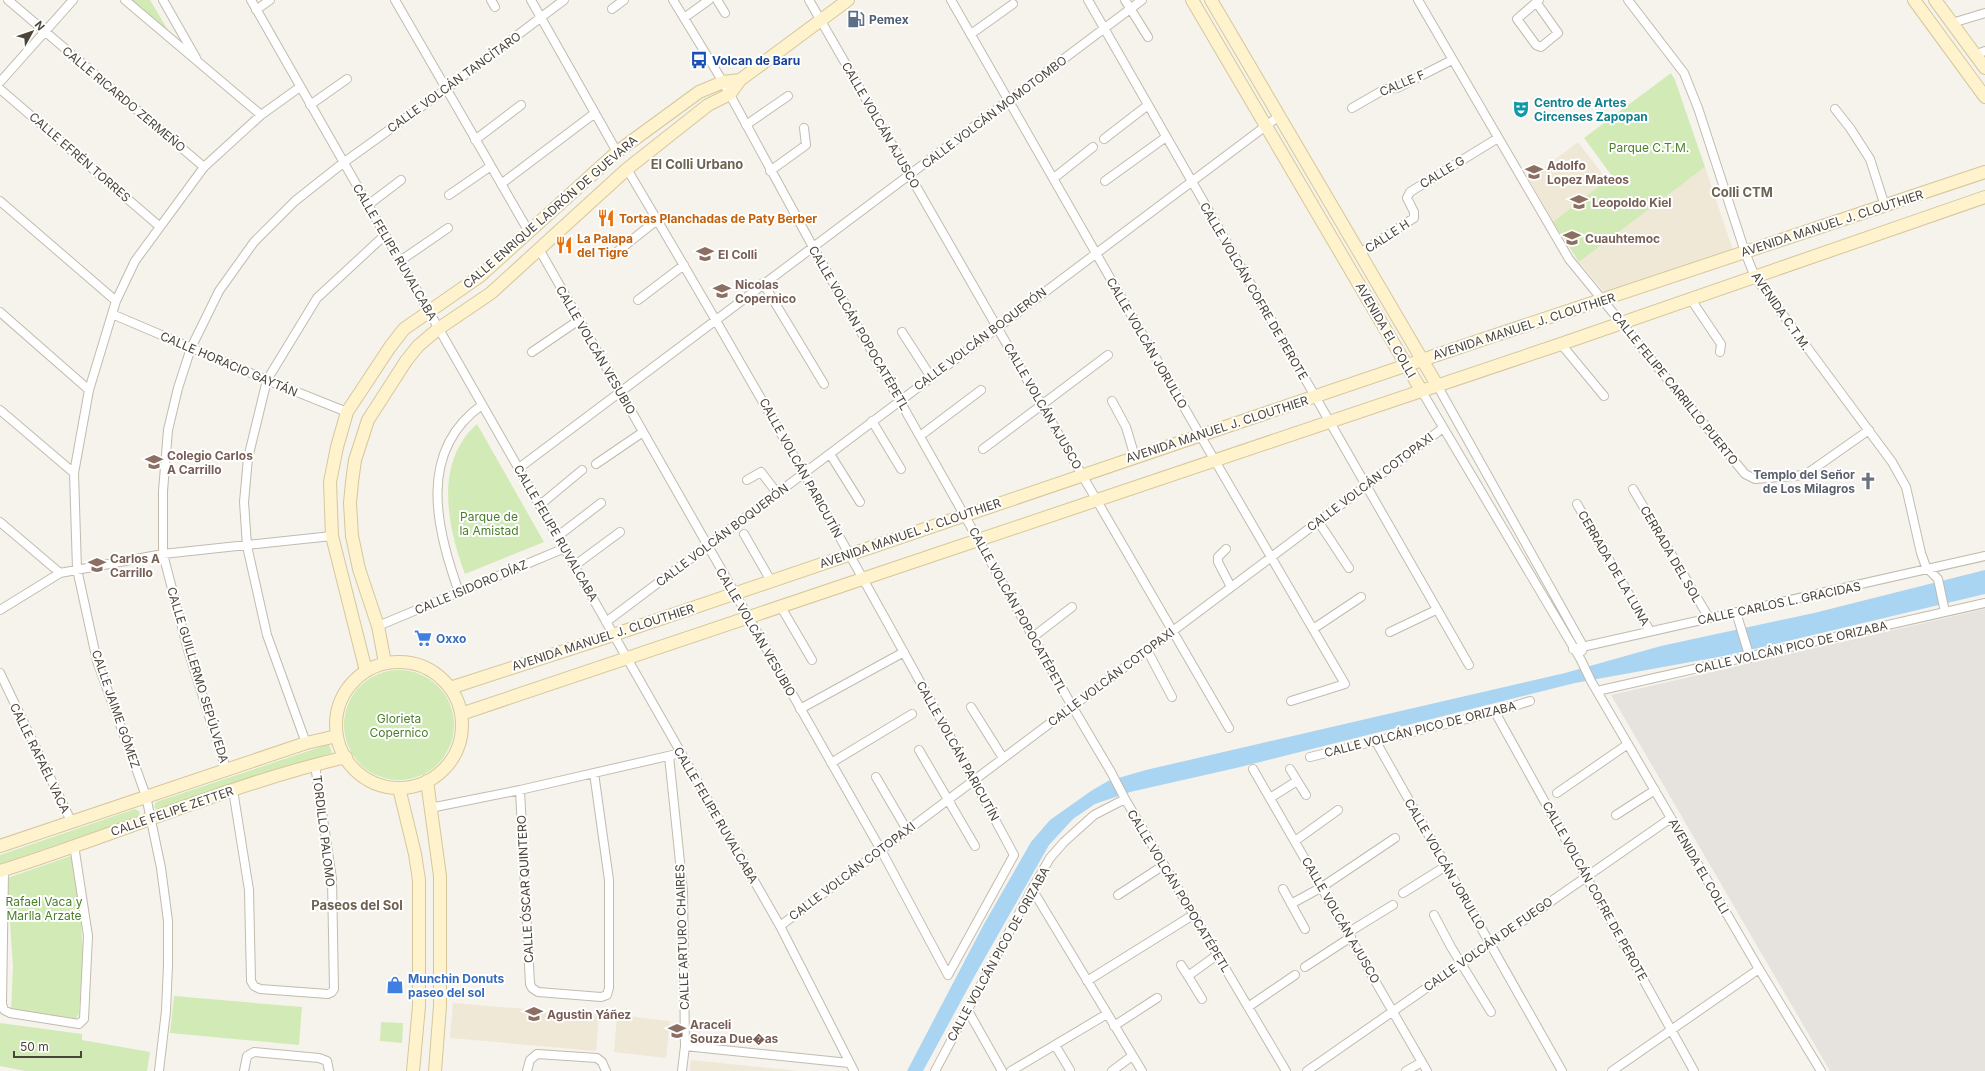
<svg xmlns="http://www.w3.org/2000/svg" width="1985" height="1071" font-family="Inter,sans-serif">
	<rect width="100%" height="100%" fill="#f6f3ec"/>
	<path fill="#e6e2dd" d="M1985,609V1071H1830L1611,695Z"/>
	<path fill="#efe8d6" d="M1578,142L1607,180L1553,222L1529,179Z
		M1705,167L1733,250L1606,294L1579,262Z
		M453,1003L599,1015L596,1051L450,1038Z
		M617,1015L670,1021L666,1058L614,1052Z
		M691,1060L798,1071H690Z"/>
	<path fill="#d2eab5" d="M131,0H150L169,32Z
		M1671,73L1675,80L1705,167L1579,262L1553,222L1612,176L1584,138Z
		M477,424L544,542L465,574C447,526 434,462 477,424Z
		M344 725a55 55 0 1 1 110 0a55 55 0 1 1-110 0Z
		M329,744L332,753L159,811L154,807L156,802Z
		M135,809L140,812L138,817L0,864V855Z
		M71,856L80,905L83,956L79,1013L76,1019L11,1010L13,967L7,878Z
		M174,996L302,1007L299,1045L170,1033Z
		M381,1022L403,1023L402,1043L380,1041Z
		M0,1023L82,1034V1040L150,1052L147,1071H25L0,1066Z"/>
	<path fill="#a9d4f2" d="M1985,570V594L1729,655L1575,683L1236,768L1130,792L1095,804L1073,819L1049,845L974,977L923,1071H907L984,924L1031,842L1050,820L1091,791L1108,781L1146,770L1565,673L1661,646L1814,613Z"/>
	<g fill="none" stroke-linecap="round" stroke-linejoin="round">
		<g stroke="#c2bbae" stroke-width="10">
			<path id="street" d="M8,0L204,167
				M125,0L261,115
				M163,0L196,58
				M251,0L780,926L854,1071
				M395,0L529,232
				M491,0L495,7
				M531,0L617,152
				M673,0L723,82L813,247L1072,706L1111,772L1125,799L1286,1071
				M717,0L725,13
				M809,0L1082,475L1229,728
				M951,0L1200,435L1345,684L1291,701
				M1088,0L1469,665
				M1125,0L1148,37
				M1418,0L1569,259L1745,474L1755,479L1805,475L1869,430
				M1628,0L1684,73L1698,108L1745,252L1755,277L1892,462L1906,487L1921,553L1926,567L1938,579L1945,612
				M1536,2L1558,33L1541,47L1536,45L1517,19L1539,0
				M612,9L624,0
				M256,10L270,0
				M684,18L709,0
				M1952,23L1985,13
				M971,34L1013,4
				M1975,55L1985,51
				M0,82L73,0
				M0,89L159,226
				M310,105L347,79
				M1352,108L1385,89L1397,88L1452,60
				M1835,109L1850,128L1870,159L1885,206
				M746,125L788,96
				M1104,139L1148,105
				M475,140L521,105
				M627,169C761,395 890,623 1014,855L948,975
				M770,171L806,145L804,128
				M1054,178L1093,147
				M1105,181L1166,137
				M501,184L595,113
				M449,195L491,166
				M0,201L116,301
				M368,205L401,180
				M539,249L881,850L948,975
				M1360,253L1414,218V212L1407,198L1410,192L1498,138
				M613,255L657,220
				M400,261L448,228
				M763,283L824,384
				M1690,298L1721,344L1720,352
				M638,300L684,265
				M0,312L89,390
				M112,314L267,380L347,412
				M902,332L931,377
				M1561,344L1604,396
				M532,352L579,320
				M1437,385L1583,646L1582,651
				M1421,390L1581,660L1591,681L1759,969L1821,1071
				M1112,401L1126,427L1135,457
				M0,410L74,473
				M872,421L901,469
				M920,436L981,390
				M983,449L1108,355
				M830,454L860,502
				M596,464L643,432
				M519,468L1142,0
				M747,480L761,472L777,493
				M1633,489L1709,618
				M1577,504L1650,631
				M540,505L582,470
				M1318,521L1349,568
				M0,522L60,573
				M744,534L771,581
				M558,536L601,503
				M1226,549L1218,557V562L1231,587
				M574,566L620,532
				M459,592C436,529 417,451 482,405
				M781,607L812,660
				M0,610L60,573L163,554L332,536
				M1736,612L1750,658
				M606,622L1279,116
				M378,626L565,548
				M1313,629L1361,597
				M1390,632L1436,610
				M1033,637L1072,607
				M1573,649L1985,556
				M1147,650L1172,697
				M0,673L71,821
				M1597,691L1985,603
				M971,707L1003,758
				M800,709L904,652
				M1495,712L1694,1071
				M1375,740L1562,1071
				M306,743L267,635L247,546L244,502L248,458L267,380L317,298L385,235
				M919,750L975,846
				M669,756L683,891L685,1046L682,1071
				M1310,757L1495,712L1530,701
				M831,763L912,714
				M226,769L188,650L163,554V491L168,430L178,388L191,348L219,291L254,242L295,201L343,163L446,89L564,0
				M1253,769L1427,1071
				M1290,769L1306,795
				M876,777L907,830
				M233,790L249,890L251,981L254,986L260,989L328,994L332,992L334,989L332,879L315,765
				M520,790L530,984L532,988L538,992L601,997L607,995L609,988V880L594,773
				M1557,793L1628,744
				M1270,798L1297,781
				M430,808L520,790L681,753
				M1616,815L1655,790
				M1295,841L1338,810
				M4,870L2,1004L4,1010L10,1013L79,1024L84,1019L88,936L74,845
				M1032,889L1142,1071
				M1283,889L1305,929
				M1403,893L1446,866
				M1118,895L1164,865
				M1291,904L1322,887L1395,838
				M1434,915L1451,947L1491,1012
				M780,926L1443,428
				M1349,932L1393,905
				M1181,965L1188,976
				M1305,967L1351,937
				M1087,981L1193,915
				M1202,999L1188,976L1217,955
				M1248,1007L1295,975
				M967,1009L1002,1071
				M1114,1026L1157,998
				M1055,1045L1070,1070
				M685,1046L849,1063
				M159,1071L166,1011L168,965V921L161,868L146,796L97,661L77,569L74,473L89,390L116,301L135,261L204,167L261,115L300,87
				M244,1071L247,1056L254,1052L319,1058L327,1061L329,1071
				M527,1071L530,1060L537,1054L597,1058L602,1062L606,1071
				M935,1071L1032,889L1050,858L1064,842L1094,815L1125,799
				M1011,1071L1107,1014
				M1112,1071L1132,1056
				M1307,1071L1671,818
				M1406,1071L1422,1062
				M1612,1071L1759,969"/>
		</g>
		<g stroke="#d6c79b" stroke-width="14">
			<path id="secondary" d="M1192,0L1421,390
				M1211,0L1437,385
				M1914,0L1985,97
				M1935,0L1985,68
				M336 725a63 63 0 1 1 126 0a63 63 0 1 1-126 0Z
				M385,663L378,626L359,569L352,536L350,503L352,482L355,460L368,420L406,361L418,346L438,329L491,293L627,169L708,105L730,94L740,80L848,0
				M366,671L332,536L330,482L337,447L347,412L390,347L404,329L480,276L617,152L699,92L723,82L740,80
				M450,688L613,635L1478,341L1985,172
				M461,714L1561,344L1985,197
				M427,781L440,876V1006L435,1071
				M399,788L415,854L419,880V1006L413,1071
				M0,846L306,743L337,736
				M0,871C116,835 227,785 346,757"/>
		</g>
		<use href="#street" stroke="#fff" stroke-width="8"/>
		<use href="#secondary" stroke="#fff3cd" stroke-width="12"/>
	</g>
	<defs>
		<g id="fuel-bare" transform="scale(1.38)"><path d="M-5.5-6h7V0h2V4h1.3V-2.5L3-4.5l.8-.8L6-3V5H2.5V1h-1V6h-7ZM-4.2-4.7v3.2H.2V-4.7Z" fill="#5c6f8a" stroke="#fff" stroke-width="2.5" paint-order="stroke"/></g>
		<g id="bus-bare" transform="scale(1.38)"><path d="M-5-6H5V4H4V6H2V4H-2V6H-4V4H-5ZM-3.5-4V0h7V-4ZM-3.5 1.2v1.5H-2V1.2ZM2 1.2v1.5H3.5V1.2Z" fill="#1a4fb4" stroke="#fff" stroke-width="2.5" paint-order="stroke"/></g>
		<g id="theatre-bare" transform="scale(1.38)"><path d="M-5-5.5Q0-4 5-5.5V0Q5 5 0 6Q-5 5-5 0ZM-3.3-2.5H-1v1.5H-3.3ZM1-2.5H3.3v1.5H1ZM-2.8 1Q0 5.5 2.8 1Z" fill="#0f9aa8" stroke="#fff" stroke-width="2.5" paint-order="stroke"/></g>
		<g id="school-bare" transform="scale(1.38)"><path d="M0-5L7-2L0 1L-7-2ZM-4 1L0 2.5L4 1V4Q0 6-4 4Z" fill="#8d6e63" stroke="#fff" stroke-width="2.5" paint-order="stroke"/></g>
		<g id="restaurant-bare" transform="scale(1.38)"><path d="M-5-6h1v4h1v-4h1v4h1v-4h1v5L-1.5 .5V6h-2V.5L-5-1ZM5-6V6H3V1.5H1.5Q1.5-4 5-6Z" fill="#e8710a" stroke="#fff" stroke-width="2.5" paint-order="stroke"/></g>
		<g id="church-bare" transform="scale(1.38)"><path d="M-1.2-6h2.4v3.5h3.3v2.4h-3.3V6h-2.4V-.1h-3.3v-2.4h3.3Z" fill="#6b7280" stroke="#fff" stroke-width="2.5" paint-order="stroke"/></g>
		<g id="supermarket-bare" transform="scale(1.38)"><path d="M-6-5.5h2.5l.6 2H6L4.5 2H-2.5L-4.4-4H-6ZM-1.5 3.2a1.3 1.3 0 1 0 .1 0ZM3 3.2a1.3 1.3 0 1 0 .1 0Z" fill="#3f7fe0" stroke="#fff" stroke-width="2.5" paint-order="stroke"/></g>
		<g id="shop-bare" transform="scale(1.38)"><path d="M-5-2.5h2.3a2.7 3.5 0 0 1 5.4 0H5L5.5 6h-11ZM-1.5-2.5h3a1.5 2.3 0 0 0-3 0Z" fill="#3f7fe0" stroke="#fff" stroke-width="2.5" paint-order="stroke"/></g>
	</defs>
	<g fill-rule="evenodd">
		<use href="#fuel-bare" x="856" y="19"/>
		<use href="#bus-bare" x="699" y="60"/>
		<use href="#theatre-bare" x="1521" y="109"/>
		<use href="#school-bare" x="1534" y="172"/>
		<use href="#school-bare" x="1579" y="202"/>
		<use href="#restaurant-bare" x="606" y="218"/>
		<use href="#school-bare" x="1572" y="238"/>
		<use href="#restaurant-bare" x="564" y="245"/>
		<use href="#school-bare" x="705" y="254"/>
		<use href="#school-bare" x="722" y="291"/>
		<use href="#school-bare" x="154" y="462"/>
		<use href="#church-bare" x="1868" y="481"/>
		<use href="#school-bare" x="97" y="565"/>
		<use href="#supermarket-bare" x="423" y="638"/>
		<use href="#shop-bare" x="395" y="985"/>
		<use href="#school-bare" x="534" y="1014"/>
		<use href="#school-bare" x="677" y="1031"/>
	</g>
	<g text-anchor="middle" dominant-baseline="central" stroke-width="4" stroke-linejoin="round" paint-order="stroke">
		<g font-size="12" font-weight="bold" fill="#4e5e75" stroke="#fff" text-anchor="start">
			<text x="869" y="19">Pemex</text>
		</g>
		<g font-size="12" font-weight="bold" fill="#164399" stroke="#fff" text-anchor="start">
			<text x="712" y="60">Volcan de Baru</text>
		</g>
		<g font-size="12" fill="#4b4439" stroke="#fff">
			<text transform="translate(454 82) rotate(-36)">CALLE VOLCÁN TANCÍTARO</text>
			<text transform="translate(1402 83) rotate(-23)">CALLE F</text>
			<text transform="translate(124 99) rotate(40)">CALLE RICARDO ZERMEÑO</text>
			<text transform="translate(994 112) rotate(-37)">CALLE VOLCÁN MOMOTOMBO</text>
			<text transform="translate(881 125) rotate(60)">CALLE VOLCÁN AJUSCO</text>
			<text transform="translate(80 157) rotate(41)">CALLE EFRÉN TORRES</text>
			<text transform="translate(1442 172) rotate(-31)">CALLE G</text>
			<text transform="translate(550 212) rotate(-41)">CALLE ENRIQUE LADRÓN DE GUEVARA</text>
			<text transform="translate(1832 223) rotate(-18)">AVENIDA MANUEL J. CLOUTHIER</text>
			<text transform="translate(1387 236) rotate(-33)">CALLE H</text>
			<text transform="translate(395 252) rotate(60)">CALLE FELIPE RUVALCABA</text>
			<text transform="translate(1254 291) rotate(60)">CALLE VOLCÁN COFRE DE PEROTE</text>
			<text transform="translate(1781 311) rotate(55)">AVENIDA C.T.M.</text>
			<text transform="translate(1524 326) rotate(-18)">AVENIDA MANUEL J. CLOUTHIER</text>
			<text transform="translate(859 328) rotate(60)">CALLE VOLCÁN POPOCATÉPETL</text>
			<text transform="translate(1386 330) rotate(60)">AVENIDA EL COLLI</text>
			<text transform="translate(980 339) rotate(-37)">CALLE VOLCÁN BOQUERÓN</text>
			<text transform="translate(1147 343) rotate(60)">CALLE VOLCÁN JORULLO</text>
			<text transform="translate(596 350) rotate(60)">CALLE VOLCÁN VESUBIO</text>
			<text transform="translate(229 364) rotate(23)">CALLE HORACIO GAYTÁN</text>
			<text transform="translate(1675 388) rotate(51)">CALLE FELIPE CARRILLO PUERTO</text>
			<text transform="translate(1043 406) rotate(60)">CALLE VOLCÁN AJUSCO</text>
			<text transform="translate(1217 429) rotate(-18)">AVENIDA MANUEL J. CLOUTHIER</text>
			<text transform="translate(801 468) rotate(61)">CALLE VOLCÁN PARICUTÍN</text>
			<text transform="translate(1370 482) rotate(-37)">CALLE VOLCÁN COTOPAXI</text>
			<text transform="translate(556 533) rotate(60)">CALLE FELIPE RUVALCABA</text>
			<text transform="translate(910 533) rotate(-19)">AVENIDA MANUEL J. CLOUTHIER</text>
			<text transform="translate(722 535) rotate(-37)">CALLE VOLCÁN BOQUERÓN</text>
			<text transform="translate(1671 554) rotate(60)">CERRADA DEL SOL</text>
			<text transform="translate(1614 568) rotate(60)">CERRADA DE LA LUNA</text>
			<text transform="translate(471 587) rotate(-23)">CALLE ISIDORO DÍAZ</text>
			<text transform="translate(1779 603) rotate(-12)">CALLE CARLOS L. GRACIDAS</text>
			<text transform="translate(1018 610) rotate(61)">CALLE VOLCÁN POPOCATÉPETL</text>
			<text transform="translate(756 632) rotate(60)">CALLE VOLCÁN VESUBIO</text>
			<text transform="translate(603 637) rotate(-18)">AVENIDA MANUEL J. CLOUTHIER</text>
			<text transform="translate(1791 647) rotate(-13)">CALLE VOLCÁN PICO DE ORIZABA</text>
			<text transform="translate(198 675) rotate(73)">CALLE GUILLERMO SEPÚLVEDA</text>
			<text transform="translate(1111 677) rotate(-37)">CALLE VOLCÁN COTOPAXI</text>
			<text transform="translate(116 709) rotate(71)">CALLE JAIME GÓMEZ</text>
			<text transform="translate(1420 729) rotate(-14)">CALLE VOLCÁN PICO DE ORIZABA</text>
			<text transform="translate(958 751) rotate(61)">CALLE VOLCÁN PARICUTÍN</text>
			<text transform="translate(40 758) rotate(64)">CALLE RAFAÉL VACA</text>
			<text transform="translate(172 811) rotate(-19)">CALLE FELIPE ZETTER</text>
			<text transform="translate(716 815) rotate(60)">CALLE FELIPE RUVALCABA</text>
			<text transform="translate(324 831) rotate(83)">TORDILLO PALOMO</text>
			<text transform="translate(1445 864) rotate(60)">CALLE VOLCÁN JORULLO</text>
			<text transform="translate(1699 866) rotate(60)">AVENIDA EL COLLI</text>
			<text transform="translate(852 871) rotate(-37)">CALLE VOLCÁN COTOPAXI</text>
			<text transform="translate(525 889) rotate(-93)">CALLE ÓSCAR QUINTERO</text>
			<text transform="translate(1179 891) rotate(59)">CALLE VOLCÁN POPOCATÉPETL</text>
			<text transform="translate(1595 891) rotate(61)">CALLE VOLCÁN COFRE DE PEROTE</text>
			<text transform="translate(1341 920) rotate(60)">CALLE VOLCÁN AJUSCO</text>
			<text transform="translate(682 937) rotate(-92)">CALLE ARTURO CHAIRES</text>
			<text transform="translate(1488 944) rotate(-35)">CALLE VOLCÁN DE FUEGO</text>
			<text transform="translate(998 954) rotate(-61)">CALLE VOLCÁN PICO DE ORIZABA</text>
		</g>
		<g font-size="12" font-weight="bold" fill="#0d838f" stroke="#fff" text-anchor="start">
			<text x="1534" y="102">Centro de Artes<tspan x="1534" dy="14">Circenses Zapopan</tspan></text>
		</g>
		<g font-size="12" fill="#4a7f2a" stroke="#fff">
			<text x="1649" y="147">Parque C.T.M.</text>
			<text x="489" y="516">Parque de<tspan x="489" dy="14">la Amistad</tspan></text>
			<text x="399" y="718">Glorieta<tspan x="399" dy="14">Copernico</tspan></text>
			<text x="44" y="901">Rafael Vaca y<tspan x="44" dy="14">Marlla Arzate</tspan></text>
		</g>
		<g font-size="12" font-weight="bold" fill="#785e54" stroke="#fff" text-anchor="start">
			<text x="1547" y="165">Adolfo<tspan x="1547" dy="14">Lopez Mateos</tspan></text>
			<text x="1592" y="202">Leopoldo Kiel</text>
			<text x="1585" y="238">Cuauhtemoc</text>
			<text x="718" y="254">El Colli</text>
			<text x="735" y="284">Nicolas<tspan x="735" dy="14">Copernico</tspan></text>
			<text x="167" y="455">Colegio Carlos<tspan x="167" dy="14">A Carrillo</tspan></text>
			<text x="110" y="558">Carlos A<tspan x="110" dy="14">Carrillo</tspan></text>
			<text x="547" y="1014">Agustin Yáñez</text>
			<text x="690" y="1024">Araceli<tspan x="690" dy="14">Souza Due�as</tspan></text>
		</g>
		<g font-size="12" font-weight="bold" fill="#c56008" stroke="#fff" text-anchor="start">
			<text x="619" y="218">Tortas Planchadas de Paty Berber</text>
			<text x="577" y="238">La Palapa<tspan x="577" dy="14">del Tigre</tspan></text>
		</g>
		<g font-size="12" font-weight="bold" fill="#5b616d" stroke="#fff" text-anchor="end">
			<text x="1855" y="474">Templo del Señor<tspan x="1855" dy="14">de Los Milagros</tspan></text>
		</g>
		<g font-size="12" font-weight="bold" fill="#366cbe" stroke="#fff" text-anchor="start">
			<text x="436" y="638">Oxxo</text>
			<text x="408" y="978">Munchin Donuts<tspan x="408" dy="14">paseo del sol</tspan></text>
		</g>
		<g font-size="13" font-weight="bold" fill="#6e6250" stroke="#fff">
			<text x="697" y="164">El Colli Urbano</text>
			<text x="1742" y="192">Colli CTM</text>
			<text x="357" y="905">Paseos del Sol</text>
		</g>
	</g>
	<g transform="translate(32 32) rotate(50)" stroke="#ffffff" stroke-width="3" paint-order="stroke">
	<path d="M0-3L7 15L0 10L-7 15Z" fill="#4b4439"/>
	<text y="-6" font-size="11" font-weight="bold" text-anchor="middle" fill="#4b4439">N</text>
	</g>
	<path d="M14 1051v6h67v-6" fill="none" stroke="#4b4439" stroke-width="2"/>
	<text x="20" y="1051" font-size="12" fill="#4b4439" stroke="#ffffff" stroke-width="3" paint-order="stroke">50 m</text>
</svg>
